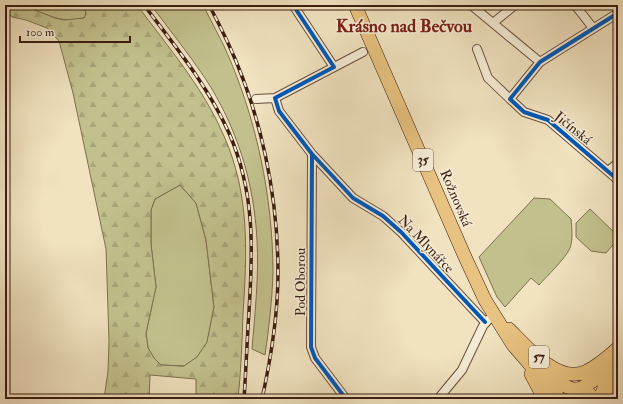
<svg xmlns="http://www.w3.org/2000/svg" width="623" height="404" font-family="'IM FELL Double Pica',serif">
	<defs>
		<pattern id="forest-firs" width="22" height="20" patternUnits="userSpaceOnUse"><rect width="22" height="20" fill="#c2c18d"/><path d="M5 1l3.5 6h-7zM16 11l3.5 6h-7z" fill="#a8a579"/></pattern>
	</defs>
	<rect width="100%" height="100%" fill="#f1e3c0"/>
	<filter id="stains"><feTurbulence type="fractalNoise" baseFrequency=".005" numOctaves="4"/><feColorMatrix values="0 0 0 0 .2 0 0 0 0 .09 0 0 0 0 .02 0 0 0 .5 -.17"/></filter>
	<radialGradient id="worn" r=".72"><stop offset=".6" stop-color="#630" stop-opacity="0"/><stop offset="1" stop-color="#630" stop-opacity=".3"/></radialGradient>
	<path fill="#c2c18d" stroke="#7f6f50" d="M22,5H84L86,14L84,18C62,25 41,12 22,5Z
		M151,5H203C210,19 217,32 224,46C256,116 273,196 273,274C272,301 269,328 265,355L252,349C255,313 259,276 257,240C254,182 237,127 205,78C188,53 169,29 151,5Z
		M180,185L196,203L206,240L214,307L207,343L197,357L184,366L161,365L154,358L148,348L146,333L156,287L151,244V210L155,199Z
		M534,198L550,199L571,219C572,228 573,240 570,248C566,258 546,277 539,285L531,278L505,307L497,297L479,257Z
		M590,209L618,236V239L606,253L591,251L576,237V223Z"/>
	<path fill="url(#forest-firs)" stroke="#7f6f50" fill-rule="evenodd" d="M5,5H22L55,18L64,20L84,18L86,14L84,5H137C168,47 203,87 224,136C250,195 247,252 243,314C242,343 241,371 238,399H196V379L150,375L149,399H104L108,371L109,341L106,249L73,93L59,41L47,28L26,20L12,17L5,9ZM180,185L196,203L206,240L214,307L207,342L197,357L184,366L161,365L154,358L148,348L146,333L156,287L151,244V210L155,199Z"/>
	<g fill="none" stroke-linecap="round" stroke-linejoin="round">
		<g stroke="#694e3e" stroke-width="10">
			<path id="street" d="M293,5L334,67
				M471,5L540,62
				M575,5L593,28
				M618,13L540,62L510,99L524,112L548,120L618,180
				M493,23L515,5
				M477,49L488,78L510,99
				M363,52L275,98L279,111L312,154L353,198L383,216L401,232L485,322
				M256,99L275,98
				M312,154L311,347L315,358L346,399
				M608,171L618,163
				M438,399L462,370L483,326L489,319"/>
		</g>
		<g stroke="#3c1d12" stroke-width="14">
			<path id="primary" d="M355,5L465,257L485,300L513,345L558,397
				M509,329C527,347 558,384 585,372C598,366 608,357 618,348
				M543,369L562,385L573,389
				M531,374L539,389L543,399
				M581,388L593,381L612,361
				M575,389C583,388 589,391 593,399
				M600,399L605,385L618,367
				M610,399L613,389L618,379"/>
		</g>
		<use href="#street" stroke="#f6edd6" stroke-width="8"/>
		<use href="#primary" stroke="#e8c280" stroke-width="13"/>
		<g stroke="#3c1d12" stroke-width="3.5">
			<path id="rail" d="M144,5C175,46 208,86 229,133C255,192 253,249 249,311C247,341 246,370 244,399
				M209,5C216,18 222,30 228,43C261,114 278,195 278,273C278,315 271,358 262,399"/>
		</g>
		<use href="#rail" stroke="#f6edd6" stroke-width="2" stroke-dasharray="6" stroke-linecap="butt"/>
		<g stroke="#f6edd6" stroke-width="6">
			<path id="cycleway" d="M293,5L334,67L275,98L279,111L312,154L353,198L383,216L401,232L485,322
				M618,13L540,62L510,99L524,112L548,120L618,180
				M312,154L311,347L315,358L346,399"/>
		</g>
		<use href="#cycleway" stroke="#0057b8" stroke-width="4"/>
	</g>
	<g text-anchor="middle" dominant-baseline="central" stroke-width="3" stroke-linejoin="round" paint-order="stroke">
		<g fill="#f6edd6" stroke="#745b4d" stroke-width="1">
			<rect x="413" y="149" width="20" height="22" rx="3"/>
			<rect x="529" y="346" width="20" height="22" rx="3"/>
		</g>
		<g font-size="13" font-weight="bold" fill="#3c1d12">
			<text x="423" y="160">35</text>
			<text x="539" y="357">57</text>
		</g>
		<g font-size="14" fill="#3c1d12" stroke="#f6edd6">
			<text transform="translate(573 128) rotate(39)">Jičínská</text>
			<text transform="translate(456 198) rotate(67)">Rožnovská</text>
			<text transform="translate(426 244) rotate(46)">Na Mlynářce</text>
			<text transform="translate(300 282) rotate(-90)">Pod Oborou</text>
		</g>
		<g font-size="18" font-weight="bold" fill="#7a1f14" stroke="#f6edd6">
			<text x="404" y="26">Krásno nad Bečvou</text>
		</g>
	</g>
	<rect width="623" height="404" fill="none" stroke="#f1e3c0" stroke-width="20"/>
	<rect x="6" y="6" width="611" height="392" fill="none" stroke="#3c1d12" stroke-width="2"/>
	<rect x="10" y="10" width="603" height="384" fill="none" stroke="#3c1d12"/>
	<path d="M20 36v6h110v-6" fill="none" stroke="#3c1d12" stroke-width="2"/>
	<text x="26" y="36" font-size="12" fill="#3c1d12" stroke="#f6edd6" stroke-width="3" paint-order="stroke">100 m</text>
	<rect width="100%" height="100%" filter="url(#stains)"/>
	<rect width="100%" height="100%" fill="url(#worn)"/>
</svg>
